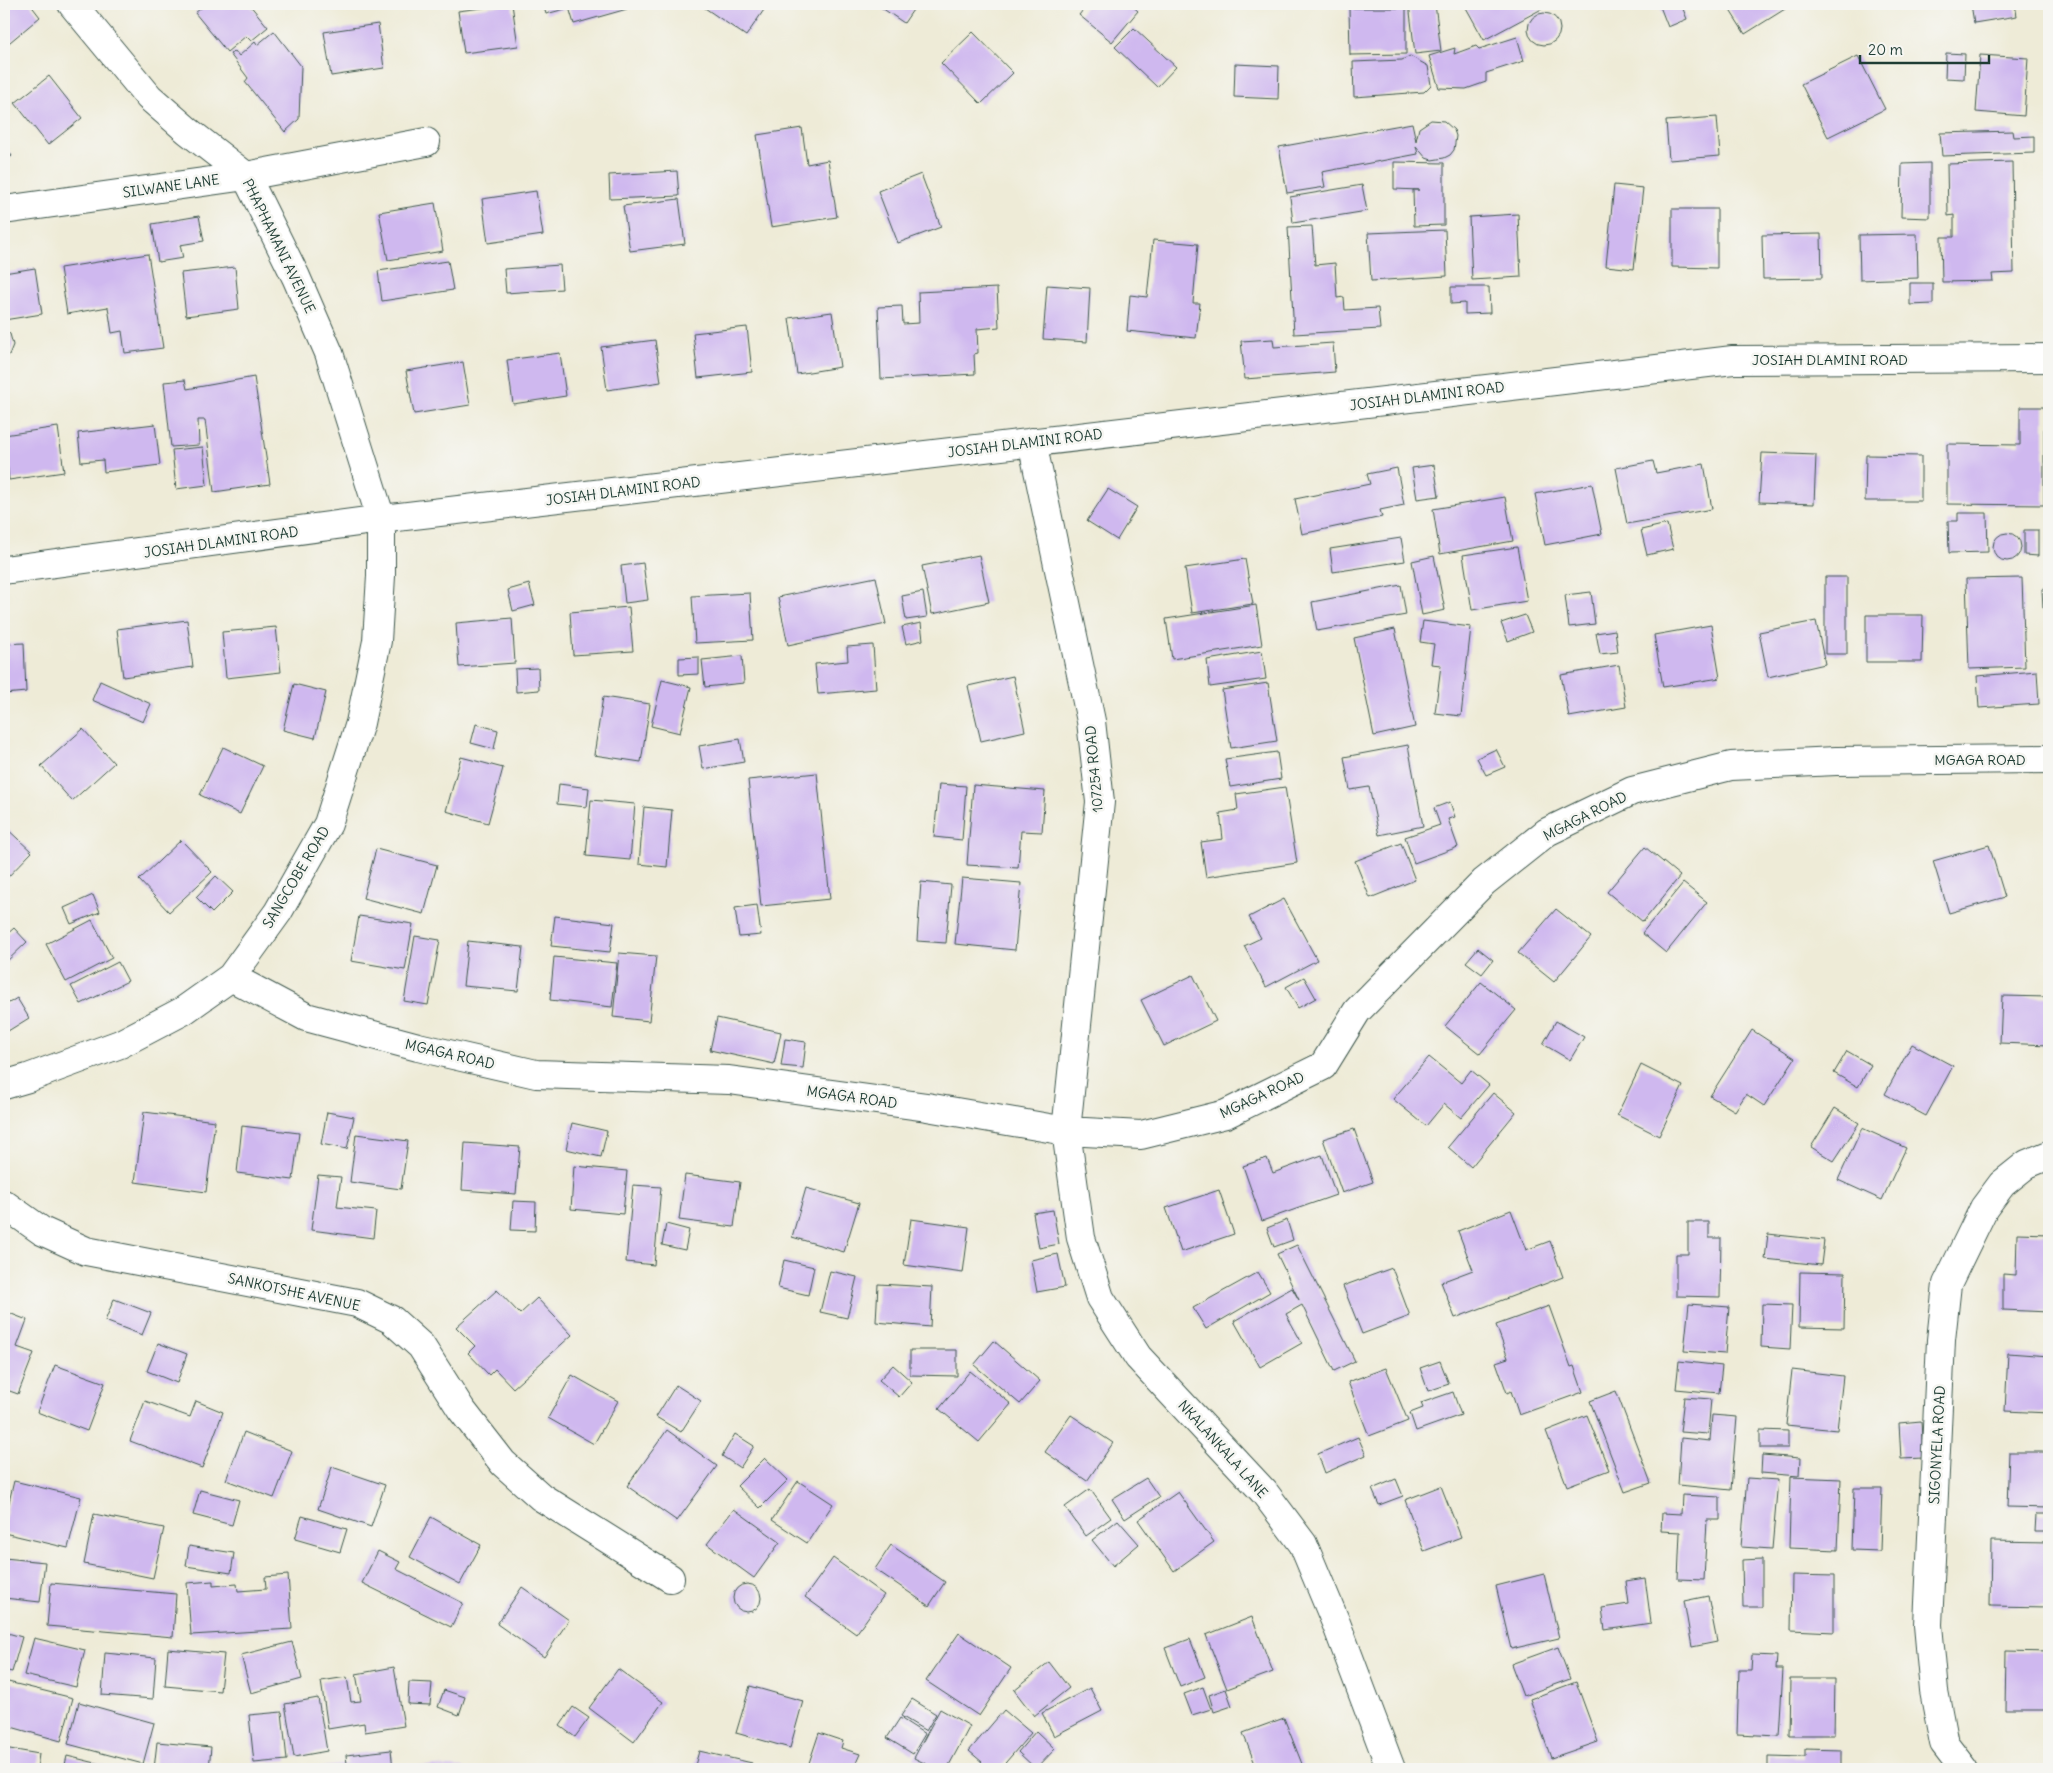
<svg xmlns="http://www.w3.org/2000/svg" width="2053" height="1773" font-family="Delius,sans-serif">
	<rect width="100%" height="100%" fill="#f6f6f2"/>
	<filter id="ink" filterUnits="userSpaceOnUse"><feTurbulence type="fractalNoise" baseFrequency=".02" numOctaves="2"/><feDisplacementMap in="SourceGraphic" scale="10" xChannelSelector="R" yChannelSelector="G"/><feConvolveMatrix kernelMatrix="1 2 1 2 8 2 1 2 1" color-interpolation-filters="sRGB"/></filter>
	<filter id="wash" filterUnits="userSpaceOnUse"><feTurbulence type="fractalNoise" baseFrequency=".0096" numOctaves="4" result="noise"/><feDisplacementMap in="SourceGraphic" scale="20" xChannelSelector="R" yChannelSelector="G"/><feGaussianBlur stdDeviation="1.12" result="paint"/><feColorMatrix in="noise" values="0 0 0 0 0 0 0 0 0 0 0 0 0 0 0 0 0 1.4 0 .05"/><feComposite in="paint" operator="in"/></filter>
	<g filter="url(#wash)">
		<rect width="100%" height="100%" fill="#eeebd7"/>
		<g id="blocks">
			<path fill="#cfb8ef" d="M4,4H30L40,17L4,47Z
				M206,4H249L268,27L251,41L246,36L227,52L195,13Z
				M512,4L518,46L464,53L458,11Z
				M543,4H563L565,9L546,14Z
				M568,4H626L627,9L574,24Z
				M699,4H768L746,36Z
				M876,4H917L904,23Z
				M1088,4H1130L1138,11L1112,42L1079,15Z
				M1409,4H1435L1441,51L1415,54Z
				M1464,4H1551L1484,40Z
				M1659,4H1681L1687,19L1668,27Z
				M1726,4H1793L1745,34Z
				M1971,4H2015L2017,16L1974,23Z
				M1349,8H1406V54L1350,55Z
				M1528 29a16 16 0 1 1 32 0a16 16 0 1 1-32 0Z
				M378,24L384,68L331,76L324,32Z
				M1134,28L1176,67L1157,87L1115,47Z
				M274,31L301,66L299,119L285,132L245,82L248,78L230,54L235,51L239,56L255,42L257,45Z
				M973,32L1013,73L981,104L941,63Z
				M1517,37L1524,61L1486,73V82L1466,89L1439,88L1429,56L1455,48L1454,54L1476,46L1479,49Z
				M1946,53L1965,54L1964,79L1945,78Z
				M1980,55L2028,58L2024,116L1976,112Z
				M1410,56L1428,66L1431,85L1424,92L1354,97L1353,62L1402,60Z
				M1858,56L1885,109L1828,137L1801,84Z
				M1235,64L1279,66L1278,99L1234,97Z
				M49,76L82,118L48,145L15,103Z
				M1717,117L1720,156L1669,160L1666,121Z
				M1431,120L1444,121L1454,130L1456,136L1454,150L1450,155L1444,158L1432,160L1426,158L1416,146L1418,154L1322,172L1325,187L1287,193L1279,147L1412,123L1416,141L1419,128Z
				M802,128L807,164L828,160L837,217L771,227L757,135Z
				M2013,131L2014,137L2034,136V153L1942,156L1940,133Z
				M4,145L12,156L4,162Z
				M1394,162L1444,163V225L1414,226L1413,190H1419L1394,189Z
				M2012,162L2014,273L1992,274L1993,281L1942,282L1941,237H1954V215L1948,216L1947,164Z
				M1930,163V218L1901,217L1902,164Z
				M677,171L679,196L610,199L609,175Z
				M921,174L941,227L898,243L878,191Z
				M1362,185L1367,211L1293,223L1290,197Z
				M1614,185L1643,188L1634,269L1606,266Z
				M536,191L543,235L488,243L482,199Z
				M679,199L685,244L630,251L623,206Z
				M435,203L443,251L388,260L379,212Z
				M1672,209H1717V268L1672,267Z
				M1518,214L1521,277L1472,280L1469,217Z
				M199,216L204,241L180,245L183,258L158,262L152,224Z
				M1312,226L1315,265L1335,263L1337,298L1344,297L1345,310L1378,308L1380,329L1294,334L1288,227Z
				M1445,230L1447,276L1371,281L1368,233Z
				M1821,234L1822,278L1763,279L1762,235Z
				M1917,234L1918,278L1860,280L1859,235Z
				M1153,240L1198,244L1193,303H1200L1196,338L1127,331L1130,295L1147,297Z
				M148,254L163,348L125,353L122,331L112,333L108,307L67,314L60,268Z
				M448,261L453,290L382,301L378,271Z
				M560,265L562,289L506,293L504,269Z
				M235,267L239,309L186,316L181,273Z
				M35,268L42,314L4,320V273Z
				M1910,283H1933V304L1910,305Z
				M1047,285L1090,288L1087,342L1043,339Z
				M1451,287H1489L1490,313L1465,314V303L1451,304Z
				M997,288L999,327L977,329L978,353L974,354L975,374L881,379L878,307L902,306L903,324L919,323L918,292Z
				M832,312L840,367L797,374L789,318Z
				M747,327L752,372L698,378L693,333Z
				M4,329L10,334L13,345L9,355L4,358Z
				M1273,339L1274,347L1333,343L1335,372L1245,379L1241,341Z
				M655,340L661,382L607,390L601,347Z
				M560,353L566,396L513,404L507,360Z
				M463,362L470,405L414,414L406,371Z
				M254,377L270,484L214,492L205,420H198L199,445L171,447L164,382L185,380L187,389Z
				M2020,407H2044V505L1947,504V444L2020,445Z
				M155,424L160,465L104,472L103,460L81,462L78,433Z
				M58,427L64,472L9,480L4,435Z
				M203,447L207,485L176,489L172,450Z
				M1762,453L1816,455L1814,504L1759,502Z
				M1866,455L1921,456V501H1865Z
				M1653,461L1656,473L1704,464L1712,509L1627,524L1616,468Z
				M1434,465L1439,496L1417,499L1412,468Z
				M1397,468L1404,505L1380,510L1382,517L1302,534L1295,499L1370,484L1367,474Z
				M1592,484L1602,534L1545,545L1535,494Z
				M1108,489L1137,507L1117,540L1087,521Z
				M1505,497L1513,541L1440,554L1433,509Z
				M1958,513H1987L1988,552L1949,553L1948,521H1958Z
				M1667,524L1673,549L1647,555L1641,530Z
				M2024,530H2038V556L2024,555Z
				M1993 547a14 14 0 1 1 28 0a14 14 0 1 1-28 0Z
				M1401,538L1405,561L1333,572L1330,549Z
				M1517,547L1527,601L1472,610L1463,555Z
				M979,555L989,602L932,614L922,566Z
				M1434,556L1445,610L1422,615L1412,561Z
				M1245,559L1253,604L1192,613L1185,568Z
				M643,563L648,600L625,603L621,566Z
				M876,577L886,624L788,645L778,597Z
				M1825,577H1847V654H1825Z
				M2022,578L2025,667L1969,669L1966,579Z
				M529,584L535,605L513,611L508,590Z
				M1401,585L1406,615L1317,631L1312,602Z
				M2049,588V608H2043L2042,589Z
				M923,592L927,617L906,620L902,596Z
				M1591,592L1595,624L1569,627L1565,595Z
				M750,593L753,640L695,643L692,596Z
				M1256,605L1262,645L1172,659L1166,619Z
				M629,607L633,651L573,655L570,612Z
				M1525,615L1532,632L1508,641L1501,623Z
				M1866,615H1923L1922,662H1866Z
				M512,618L515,663L459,667L456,623Z
				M187,620L193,667L123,677L117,629Z
				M1423,621L1471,627L1461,716L1435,713L1441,665L1431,664L1434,644L1420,642Z
				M1816,621L1825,664L1768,677L1759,632Z
				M921,623L923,640L906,644L902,627Z
				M1711,625L1720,678L1663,687L1654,635Z
				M276,627L281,672L226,678L222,632Z
				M1395,629L1415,727L1374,736L1354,638Z
				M1615,630L1618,652L1600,654L1596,633Z
				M24,643L26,692L4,694V644Z
				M873,645L876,689L818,694L815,664L848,661L847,647Z
				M1262,651L1266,679L1210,687L1207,660Z
				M742,656L744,683L705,687L702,660Z
				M699,657V674L679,675V658Z
				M1619,665L1626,707L1569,717L1561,675Z
				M538,668L539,690L516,692L515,669Z
				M2037,671L2039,704L1979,708L1977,676Z
				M1013,676L1025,731L981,741L968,686Z
				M662,680L691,687L680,733L651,726Z
				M100,681L151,704L143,722L92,700Z
				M1268,683L1277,741L1231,748L1222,690Z
				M294,684L326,692L315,738L283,730Z
				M603,697L650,704L641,762L594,755Z
				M476,724L498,730L494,749L471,743Z
				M83,729L114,763L72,801L41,766Z
				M740,739L744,762L703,769L699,746Z
				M1408,745L1423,826L1379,835L1369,787L1350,790L1344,757Z
				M223,747L263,766L240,814L200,795Z
				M1496,749L1505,767L1486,775L1477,758Z
				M1277,752L1281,779L1230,787L1225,759Z
				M461,757L503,768L488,823L446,811Z
				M817,773L830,899L761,906L748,780Z
				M559,784L589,788L587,807L557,804Z
				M939,784L966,786L962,840L934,837Z
				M973,785L1045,791L1042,832L1021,831L1018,868L967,865Z
				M1285,787L1297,863L1206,877L1201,842L1223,839L1220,813L1238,810L1236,794Z
				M591,800L635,804L630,860L586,856Z
				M1450,802L1455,817L1448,819L1458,847L1414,863L1405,837L1440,825L1434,808Z
				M644,807L672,810L667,867L639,864Z
				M4,826L32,852L4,881Z
				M181,840L212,872L169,912L139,880Z
				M1401,843L1415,880L1370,898L1355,861Z
				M1989,845L2005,897L1949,913L1933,861Z
				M1645,847L1680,876L1643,922L1607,892Z
				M376,849L437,865L424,914L363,898Z
				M216,876L233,892L212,913L196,897Z
				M962,878L1021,883L1015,950L955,944Z
				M921,882L951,885L946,943L917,941Z
				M1683,883L1707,902L1666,953L1642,933Z
				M93,895L100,912L71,924L64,908Z
				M1284,899L1317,960L1266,987L1244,946L1261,938L1249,917Z
				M757,905L761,935L739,937L735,908Z
				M1556,909L1591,937L1554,982L1518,953Z
				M359,916L413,924L405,970L351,961Z
				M555,916L614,923L610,952L551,946Z
				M92,920L112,958L66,982L46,944Z
				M14,928L27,942L4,964V937Z
				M415,936L440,940L428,1005L404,1001Z
				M468,941L523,947L518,991L463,986Z
				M1478,948L1493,960L1482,974L1466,962Z
				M619,953L656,956L649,1021L613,1017Z
				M554,957L617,963L612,1007L550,1000Z
				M118,962L128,981L81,1004L71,986Z
				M1193,975L1216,1021L1164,1046L1141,1000Z
				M1304,977L1316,998L1298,1008L1286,987Z
				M1481,982L1516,1010L1480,1054L1445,1026Z
				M2002,996L2049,997V1045L2000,1043Z
				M17,998L29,1018L8,1031L4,1024V1006Z
				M717,1018L781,1032L774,1064L710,1050Z
				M1556,1021L1584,1037L1570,1060L1543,1044Z
				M1752,1030L1795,1058L1764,1106L1746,1094L1735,1111L1710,1096Z
				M785,1039L806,1042L803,1068L781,1066Z
				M1912,1044L1953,1066L1926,1116L1885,1094Z
				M1847,1051L1871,1065L1858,1087L1834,1073Z
				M1429,1057L1461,1083L1471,1070L1489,1085L1461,1118L1444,1104L1426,1126L1393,1099Z
				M1641,1065L1683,1086L1659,1136L1617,1115Z
				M1493,1093L1516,1112L1471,1167L1448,1147Z
				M1835,1108L1859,1123L1834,1161L1811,1147Z
				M144,1112L215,1121L206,1192L135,1182Z
				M327,1112L354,1117L347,1149L321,1144Z
				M572,1123L607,1131L601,1157L566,1149Z
				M242,1126L299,1133L293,1180L237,1173Z
				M1862,1128L1906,1148L1882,1200L1838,1180Z
				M1354,1129L1373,1182L1342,1193L1323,1139Z
				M356,1134L408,1141L401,1189L350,1182Z
				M465,1143L520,1147L516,1194L462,1190Z
				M1322,1155L1336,1195L1262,1221L1243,1166L1267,1158L1273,1173Z
				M574,1166L627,1171L623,1214L571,1209Z
				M318,1175L341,1177L337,1207L376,1211L373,1238L311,1230Z
				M685,1175L740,1182L734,1227L679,1220Z
				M633,1185L661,1187L654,1265L626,1262Z
				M806,1188L859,1203L844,1252L792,1237Z
				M1219,1190L1234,1234L1181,1252L1166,1208Z
				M513,1201L536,1202L535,1231L511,1230Z
				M1053,1210L1059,1244L1039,1248L1033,1213Z
				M1511,1210L1526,1250L1550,1241L1563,1277L1455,1318L1441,1282L1473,1270L1458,1231Z
				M911,1219L969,1227L963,1273L904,1265Z
				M1287,1220L1293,1240L1274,1247L1267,1228Z
				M1688,1222H1709V1238H1721L1720,1297L1676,1296V1254H1688Z
				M666,1224L689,1230L685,1250L662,1245Z
				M2017,1233L2049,1234V1312L2003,1310V1274L2016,1275Z
				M1768,1234L1824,1240L1821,1265L1765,1259Z
				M1297,1245L1355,1361L1334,1371L1302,1305L1286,1314L1302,1343L1260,1367L1234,1321L1292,1288L1299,1300L1277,1254Z
				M1058,1254L1065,1287L1037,1292L1031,1260Z
				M784,1260L814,1267L808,1295L778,1288Z
				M1392,1268L1410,1316L1362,1334L1343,1286Z
				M830,1271L857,1277L847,1318L820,1312Z
				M1258,1272L1270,1292L1206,1329L1193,1308Z
				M1800,1272L1845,1273L1844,1328L1799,1327Z
				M878,1284L932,1287L930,1327L876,1322Z
				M497,1290L520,1314L537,1298L572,1335L513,1388L495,1369L489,1375L468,1353L475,1346L456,1327Z
				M114,1299L151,1313L142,1335L105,1321Z
				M1689,1304L1729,1307L1725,1354L1684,1351Z
				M1762,1304L1792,1305L1790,1349L1761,1347Z
				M1549,1306L1571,1367L1574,1366L1583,1392L1519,1415L1511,1391L1507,1393L1496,1362L1508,1358L1496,1325Z
				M4,1311L27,1320L17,1347L34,1353L18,1394L4,1389Z
				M994,1341L1040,1381L1020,1404L974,1365Z
				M158,1343L187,1354L177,1383L147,1371Z
				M910,1350H957V1376L910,1375Z
				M2008,1353L2049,1356V1413L2005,1411Z
				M1440,1361L1449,1384L1428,1391L1420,1368Z
				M1679,1361L1722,1366L1719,1393L1676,1389Z
				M55,1365L105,1383L87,1431L37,1412Z
				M893,1365L912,1382L899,1397L879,1380Z
				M1386,1368L1408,1421L1369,1436L1348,1382Z
				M1792,1370L1843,1376L1837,1430L1786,1425Z
				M970,1371L1011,1404L979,1442L939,1409Z
				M572,1375L618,1401L594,1444L548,1418Z
				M676,1385L701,1401L681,1432L656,1417Z
				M1616,1391L1651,1483L1625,1492L1590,1401Z
				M1453,1392L1461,1415L1416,1431L1410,1413L1423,1408L1421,1403Z
				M1684,1397L1711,1399L1708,1434L1680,1432Z
				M145,1401L190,1417L196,1401L223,1412L202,1468L130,1441Z
				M1071,1415L1113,1443L1087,1481L1045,1452Z
				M1587,1415L1609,1470L1567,1486L1546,1431Z
				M1712,1415L1737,1417L1731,1490L1678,1485L1681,1438L1710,1441Z
				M1921,1421L1923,1458L1901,1459L1899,1423Z
				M667,1430L717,1466L677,1521L627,1486Z
				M1760,1430L1788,1431V1448H1760Z
				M244,1432L292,1451L274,1498L226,1480Z
				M735,1434L754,1446L740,1468L722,1456Z
				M1358,1437L1366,1455L1325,1473L1318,1454Z
				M2009,1452H2049V1508L2007,1507Z
				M1762,1455L1800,1458L1799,1476L1761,1473Z
				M765,1458L788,1480L760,1508L737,1486Z
				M332,1467L385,1485L371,1527L318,1509Z
				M1791,1477L1841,1479L1838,1550L1789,1548Z
				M1146,1478L1159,1497L1125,1519L1112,1499Z
				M1747,1478L1778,1480L1772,1549L1741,1547Z
				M1396,1479L1403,1496L1379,1505L1372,1489Z
				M14,1481L81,1497L68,1548L4,1533V1523Z
				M798,1481L833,1504L807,1543L772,1520Z
				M1441,1486L1461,1537L1424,1551L1405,1500Z
				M1854,1488H1882L1880,1551L1852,1550Z
				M1090,1489L1111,1518L1086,1536L1065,1507Z
				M200,1490L239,1500L232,1525L193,1515Z
				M1178,1492L1214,1542L1174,1571L1138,1520Z
				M1682,1495L1720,1497V1520H1707L1704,1580L1678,1579L1680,1532L1661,1531L1662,1513L1681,1514Z
				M734,1509L780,1542L754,1578L707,1544Z
				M94,1514L164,1528L153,1578L84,1564Z
				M2036,1514H2049V1532H2035Z
				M302,1516L347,1529L340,1552L295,1539Z
				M431,1517L481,1545L460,1584L410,1557Z
				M1118,1520L1139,1544L1113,1566L1092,1540Z
				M1991,1541L2049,1542V1607L1990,1606Z
				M891,1545L945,1582L929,1606L875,1569Z
				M189,1546L234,1553L231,1573L186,1566Z
				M378,1551L400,1562L396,1569L463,1603L451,1627L362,1583Z
				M4,1558L45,1562L40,1602L4,1598Z
				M833,1558L884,1595L856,1634L805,1597Z
				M1762,1559V1607H1743L1742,1560Z
				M1544,1574L1559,1638L1511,1649L1496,1586Z
				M288,1575L292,1629L191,1635L187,1583L213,1581V1586L237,1584L238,1591L266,1589L265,1577Z
				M1792,1575L1834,1576V1632L1791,1630Z
				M1645,1578L1651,1623L1605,1630L1602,1608L1629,1604L1626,1581Z
				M51,1583L176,1594L173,1637L47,1626Z
				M733 1598a14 14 0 1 1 28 0a14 14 0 1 1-28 0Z
				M522,1587L569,1620L544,1657L497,1624Z
				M1708,1596L1717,1642L1692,1647L1684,1601Z
				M1252,1617L1273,1672L1227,1689L1206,1635Z
				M4,1632L22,1637L12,1672L4,1670Z
				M959,1633L1011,1668L979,1716L926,1681Z
				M34,1638L85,1650L76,1687L24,1675Z
				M1190,1639L1205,1677L1180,1687L1165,1648Z
				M292,1642L302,1679L251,1693L241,1655Z
				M1558,1647L1570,1679L1523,1696L1511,1664Z
				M168,1649L224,1654L220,1691L165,1686Z
				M2006,1651L2049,1652L2048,1710H2005Z
				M105,1653L156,1658L153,1699L102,1695Z
				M1752,1655L1777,1656L1776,1669H1783L1779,1736L1737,1734L1739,1670H1751Z
				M1049,1662L1069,1688L1034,1716L1014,1690Z
				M394,1667L404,1726L365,1732L364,1723L328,1729L321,1681L347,1677L351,1702L361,1701L356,1674Z
				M618,1669L663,1702L634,1742L589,1708Z
				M1790,1679H1835L1834,1735H1789Z
				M4,1681L73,1698L61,1741L4,1725Z
				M409,1682L432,1683L430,1705L408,1704Z
				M1576,1682L1598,1742L1551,1758L1530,1699Z
				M750,1686L803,1701L790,1748L736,1733Z
				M1203,1687L1211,1709L1192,1715L1184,1694Z
				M1090,1688L1102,1711L1054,1736L1042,1713Z
				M1226,1689L1232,1706L1214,1712L1209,1695Z
				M444,1690L465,1697L459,1715L438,1707Z
				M318,1698L327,1751L294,1757L285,1704Z
				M912,1699L936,1714L926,1731L901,1716Z
				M79,1702L154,1723L143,1764L68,1744Z
				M573,1707L589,1718L575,1737L560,1726Z
				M940,1709L970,1726L947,1769H936L914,1758Z
				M1004,1710L1031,1733L1000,1769H975L982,1762L969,1751Z
				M282,1712L287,1760L254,1763L249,1715Z
				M900,1718L925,1734L913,1754L887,1738Z
				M1284,1718L1304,1769H1257L1243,1733Z
				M1036,1731L1055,1749L1036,1769L1018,1752Z
				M819,1733L843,1741L841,1748L860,1754L856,1763L876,1769H807Z
				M157,1742L211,1747L209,1769H154Z
				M4,1748L39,1754L37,1769H4Z
				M1805,1749L1841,1750V1769H1768V1756L1805,1757Z
				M391,1750L393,1769H308L347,1764L346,1755Z
				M699,1751L752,1763L751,1769H694Z
				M67,1756L104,1765L103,1769H64Z
				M411,1765L465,1768V1769H411Z"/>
		</g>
	</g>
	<g filter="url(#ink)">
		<use href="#blocks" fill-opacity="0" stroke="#3e574c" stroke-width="1"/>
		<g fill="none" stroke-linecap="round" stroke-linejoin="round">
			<g stroke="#3e574c" stroke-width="30">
				<path id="minor" d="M4,210L246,176L426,142
					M1032,442L1091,721L1100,802L1066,1131L1081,1238L1100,1298L1138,1357L1264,1492L1303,1544L1336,1623L1391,1769
					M4,570L381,519L1733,360L2049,358
					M231,977L306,1017L418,1047L536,1074L729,1080L927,1107L1066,1131L1141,1135L1226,1114L1323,1066L1357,1011L1484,882L1547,832L1632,791L1731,766L1836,761L2049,759
					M4,1085L28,1078L120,1044L183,1011L231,977L278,912L328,824L360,723L377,641L381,576V519L329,353L296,277L246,176L188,131L149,97L72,4
					M4,1204L42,1231L86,1251L357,1303L392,1320L421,1346L461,1409L503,1463L541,1497L670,1578
					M1964,1769L1944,1743L1934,1691L1928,1625L1941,1340L1947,1284L1984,1208L2002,1184L2027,1164L2049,1155"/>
			</g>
			<use href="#minor" stroke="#fff" stroke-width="28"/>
		</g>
	</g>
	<g text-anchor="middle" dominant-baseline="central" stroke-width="5" stroke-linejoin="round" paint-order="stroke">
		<g font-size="14" fill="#1f3d34" stroke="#f6f6f2">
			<text transform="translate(171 186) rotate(-8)">SILWANE LANE</text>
			<text transform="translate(279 246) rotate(64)">PHAPHAMANI AVENUE</text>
			<text x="1830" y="360">JOSIAH DLAMINI ROAD</text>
			<text transform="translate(1427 396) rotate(-7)">JOSIAH DLAMINI ROAD</text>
			<text transform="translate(1025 443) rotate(-7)">JOSIAH DLAMINI ROAD</text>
			<text transform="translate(623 491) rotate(-7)">JOSIAH DLAMINI ROAD</text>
			<text transform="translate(221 542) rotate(-8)">JOSIAH DLAMINI ROAD</text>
			<text x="1980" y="760">MGAGA ROAD</text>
			<text transform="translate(1094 769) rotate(-95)">107254 ROAD</text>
			<text transform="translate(1585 816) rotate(-27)">MGAGA ROAD</text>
			<text transform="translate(296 877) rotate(-59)">SANGCOBE ROAD</text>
			<text transform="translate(450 1054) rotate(13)">MGAGA ROAD</text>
			<text transform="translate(1262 1095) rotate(-25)">MGAGA ROAD</text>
			<text transform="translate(852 1097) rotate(8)">MGAGA ROAD</text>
			<text transform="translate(294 1292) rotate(12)">SANKOTSHE AVENUE</text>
			<text transform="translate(1937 1445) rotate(-87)">SIGONYELA ROAD</text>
			<text transform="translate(1223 1449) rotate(48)">NKALANKALA LANE</text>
		</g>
	</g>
	<rect width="2053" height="1773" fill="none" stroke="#f6f6f2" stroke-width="20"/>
	<path d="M1860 55v8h129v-8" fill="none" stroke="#1f3d34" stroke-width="2.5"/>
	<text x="1868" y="55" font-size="15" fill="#1f3d34" stroke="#f6f6f2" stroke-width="4" paint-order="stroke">20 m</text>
</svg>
